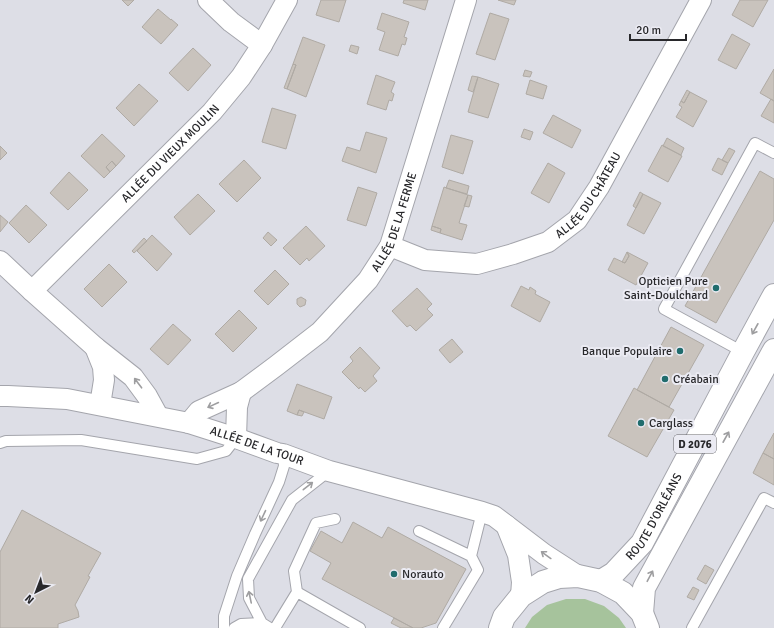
<svg xmlns="http://www.w3.org/2000/svg" width="774" height="628" font-family="Signika,sans-serif">
	<rect width="100%" height="100%" fill="#dddee6"/>
	<path fill="#a6c39c" d="M566,599H585L604,606L619,618L626,628H525L532,617L547,605Z"/>
	<path fill="#c9c3bd" stroke="#afaaa4" d="M122,0H134L128,6Z
		M321,0H346L339,22L316,15Z
		M404,0H428L425,10L403,3Z
		M498,0H516L514,5Z
		M740,0H768L753,27L732,15Z
		M158,9L171,20V19L178,25L161,44L142,27Z
		M382,13L409,22L404,37L407,38L405,45L402,44L398,56L379,50L385,32L377,29Z
		M490,13L509,19L495,60L476,54Z
		M732,34L750,44L736,69L718,60Z
		M303,37L325,45L306,97L287,89L296,65L293,64Z
		M351,45L359,47L357,54L349,51Z
		M193,48L211,65L188,91L169,73Z
		M293,64L296,65L287,89L284,88Z
		M774,69V101L760,93Z
		M525,70L532,72L530,77L523,76Z
		M376,75L395,82L391,92L394,94L392,101L389,100L386,110L367,104Z
		M472,76L478,77L473,92L468,90Z
		M478,77L499,84L488,118L468,112Z
		M530,80L547,86L543,99L526,94Z
		M139,84L158,101L134,126L116,108Z
		M687,90L690,92L684,103L681,101Z
		M690,92L707,101L693,127L676,117L682,107L679,105L681,101L684,103Z
		M771,99L774,101V123L761,116Z
		M272,108L296,115L286,149L262,142Z
		M553,115L581,130L572,148L543,133Z
		M524,129L533,132L530,140L521,137Z
		M366,132L387,138L376,173L342,161L347,147L360,151Z
		M102,134L125,156L116,166L112,161L106,167L110,172L104,178L81,156Z
		M451,135L473,141L463,174L442,167Z
		M667,138L684,148L681,155L663,146Z
		M662,145L682,156L668,182L648,171Z
		M0,146L7,153L0,160Z
		M729,148L735,151L728,163L722,160Z
		M718,158L728,163L722,175L712,170Z
		M244,160L261,178L237,202L219,184Z
		M112,161L116,166L110,172L106,167Z
		M548,163L565,173L549,203L531,193Z
		M760,171L774,179V220L716,323L685,306Z
		M69,172L88,190L68,210L50,193Z
		M449,180L469,186L467,194L446,188Z
		M358,187L377,193L366,226L347,220Z
		M444,187L468,195L459,223L467,225L462,240L440,233L441,229L432,226Z
		M640,192L643,194L636,208L633,206Z
		M198,194L215,211L190,235L174,217Z
		M643,194L661,203L644,234L627,225Z
		M468,195L472,196L469,207L464,206Z
		M26,205L47,225L29,243L9,223Z
		M0,215L8,222L0,232Z
		M306,226L325,246L309,261L307,258L300,265L283,248Z
		M432,226L441,229L440,233L431,230Z
		M268,232L277,240L271,246L263,238Z
		M152,235L172,254L157,271L137,251Z
		M144,238L147,241L134,253L132,251Z
		M627,252L629,256L625,263L622,262Z
		M627,252L648,263L636,285L608,270L614,258L625,263L629,256Z
		M109,264L127,282L102,307L84,289Z
		M275,270L289,284L268,305L254,291Z
		M521,286L529,290L530,287L536,291L535,294L550,302L540,322L511,306Z
		M417,288L432,304L427,309L433,315L416,331L410,325L407,327L392,311Z
		M301,297L306,300L305,305L300,307L297,304V299Z
		M239,310L257,328L233,352L215,334Z
		M173,324L191,340L168,365L150,349Z
		M671,327L704,345L669,407L637,390Z
		M452,339L463,352L450,363L439,350Z
		M360,347L380,368L373,376L377,381L365,392L360,387L359,389L342,372L353,361L350,357Z
		M297,384L332,397L324,419L299,410L297,415L287,411Z
		M634,388L674,410L647,457L608,436Z
		M299,410L304,412L302,416L297,415Z
		M774,433V459L763,453Z
		M763,453L774,459V485L753,473Z
		M22,510L101,553L88,576L90,577L75,605L78,611L79,617L58,624V628H0V552Z
		M353,522L382,538L388,527L466,569L436,623L421,628H413L322,579L331,563L310,551L321,531L342,543Z
		M705,565L714,570L706,584L697,579Z
		M693,587L699,590L694,600L687,597Z
		M394,618L413,628H401L391,623Z"/>
	<g fill="none" stroke-linecap="round" stroke-linejoin="round">
		<g stroke="#a4a5ac" stroke-width="12">
			<path id="service" d="M743,352L664,309L755,143L774,153
				M0,443L6,441L81,440L197,459L226,451L236,438
				M419,531L471,556L478,570L443,628
				M471,556L482,512
				M297,592L294,571L316,523L335,519
				M224,628V616L237,576L255,534L279,482L284,466L283,454
				M234,628L241,624L262,623
				M270,628L262,623L249,598L248,579L292,500L329,471
				M275,628L297,592L360,628
				M692,628L764,498L774,503"/>
		</g>
		<g stroke="#a4a5ac" stroke-width="22">
			<g id="minor">
				<path d="M208,0L231,22L262,45"/>
				<path id="s1" d="M390,246L425,260L477,264L513,254L548,242L577,220L599,187L701,0"/>
				<path d="M0,261L32,291L95,347L133,377L147,396L158,416"/>
				<path id="s2" d="M32,291L212,112L241,77L262,45L287,0"/>
				<path d="M95,347L103,367L104,380L100,405"/>
				<path id="s3" d="M0,396H8L67,399L189,423L236,438L277,453L283,454L329,471L482,512L494,516L544,554L578,576"/>
				<path id="s4" d="M189,423L199,411L241,392L276,366L320,332L368,280L390,246L466,0"/>
				<path d="M236,438L237,407L241,392"/>
				<path d="M506,525L518,555L522,582L521,596"/>
			</g>
		</g>
		<g stroke="#a4a5ac" stroke-width="24">
			<g id="primary">
				<path id="s5" d="M601,581L614,573L642,543L743,352L774,295"/>
				<path d="M642,613L644,588L774,350"/>
				<path d="M500,628L504,617L521,596L543,582L559,577L578,576L601,581L623,593L642,613L648,628"/>
			</g>
		</g>
		<use href="#service" stroke="#fff" stroke-width="10"/>
		<use href="#minor" stroke="#fff" stroke-width="20"/>
		<use href="#primary" stroke="#fff" stroke-width="22"/>
	</g>
	<defs><path id="oneway-shaft" d="M-6 0H5M1.5-3L5.5 0L1.5 3" fill="none" stroke-width="1.6" stroke-linecap="round" stroke-linejoin="round"/></defs>
	<g stroke="#9e9ea0">
		<use href="#oneway-shaft" transform="translate(755 329) rotate(119)"/>
		<use href="#oneway-shaft" transform="translate(138 383) rotate(-127)"/>
		<use href="#oneway-shaft" transform="translate(213 405) rotate(155)"/>
		<use href="#oneway-shaft" transform="translate(726 437) rotate(-61)"/>
		<use href="#oneway-shaft" transform="translate(308 486) rotate(-38)"/>
		<use href="#oneway-shaft" transform="translate(263 516) rotate(115)"/>
		<use href="#oneway-shaft" transform="translate(546 555) rotate(-144)"/>
		<use href="#oneway-shaft" transform="translate(650 576) rotate(-62)"/>
		<use href="#oneway-shaft" transform="translate(250 597) rotate(-102)"/>
	</g>
	<g fill="#206c6d" stroke="#ebebf3" stroke-width="1.5">
		<circle cx="716" cy="288" r="4"/>
		<circle cx="680" cy="351" r="4"/>
		<circle cx="665" cy="379" r="4"/>
		<circle cx="641" cy="423" r="4"/>
		<circle cx="394" cy="574" r="4"/>
	</g>
	<g text-anchor="middle" dominant-baseline="central" stroke-width="4" stroke-linejoin="round" paint-order="stroke">
		<rect fill="#ebebf3" stroke="#626267" stroke-width="1" x="674" y="435" width="42" height="18" rx="3"/>
		<g font-size="11" font-weight="bold" fill="#28282b">
			<text x="695" y="444">D 2076</text>
		</g>
		<g font-size="12" fill="#28282b" stroke="#ebebf3">
			<text stroke="none"><textPath href="#s2" startOffset="195">ALLÉE DU VIEUX MOULIN</textPath></text>
			<text stroke="none"><textPath href="#s1" startOffset="227">ALLÉE DU CHÂTEAU</textPath></text>
			<text stroke="none"><textPath href="#s4" startOffset="296">ALLÉE DE LA FERME</textPath></text>
			<text stroke="none"><textPath href="#s3" startOffset="263">ALLÉE DE LA TOUR</textPath></text>
			<text stroke="none"><textPath href="#s5" startOffset="85">ROUTE D'ORLÉANS</textPath></text>
		</g>
		<g font-size="12" fill="#28282b" stroke="#ebebf3" text-anchor="start">
			<text x="708" y="281" text-anchor="end">Opticien Pure<tspan x="708" dy="14">Saint-Doulchard</tspan></text>
			<text x="672" y="351" text-anchor="end">Banque Populaire</text>
			<text x="673" y="379">Créabain</text>
			<text x="649" y="423">Carglass</text>
			<text x="402" y="574">Norauto</text>
		</g>
	</g>
	<g transform="translate(36 592) rotate(222)" stroke="#ebebf3" stroke-width="3" paint-order="stroke">
	<path d="M0-3L7 15L0 10L-7 15Z" fill="#28282b"/>
	<text y="-6" font-size="11" font-weight="bold" text-anchor="middle" fill="#28282b">N</text>
	</g>
	<path d="M630 34v6h56v-6" fill="none" stroke="#28282b" stroke-width="2"/>
	<text x="636" y="34" font-size="12" fill="#28282b" stroke="#ebebf3" stroke-width="3" paint-order="stroke">20 m</text>
</svg>
